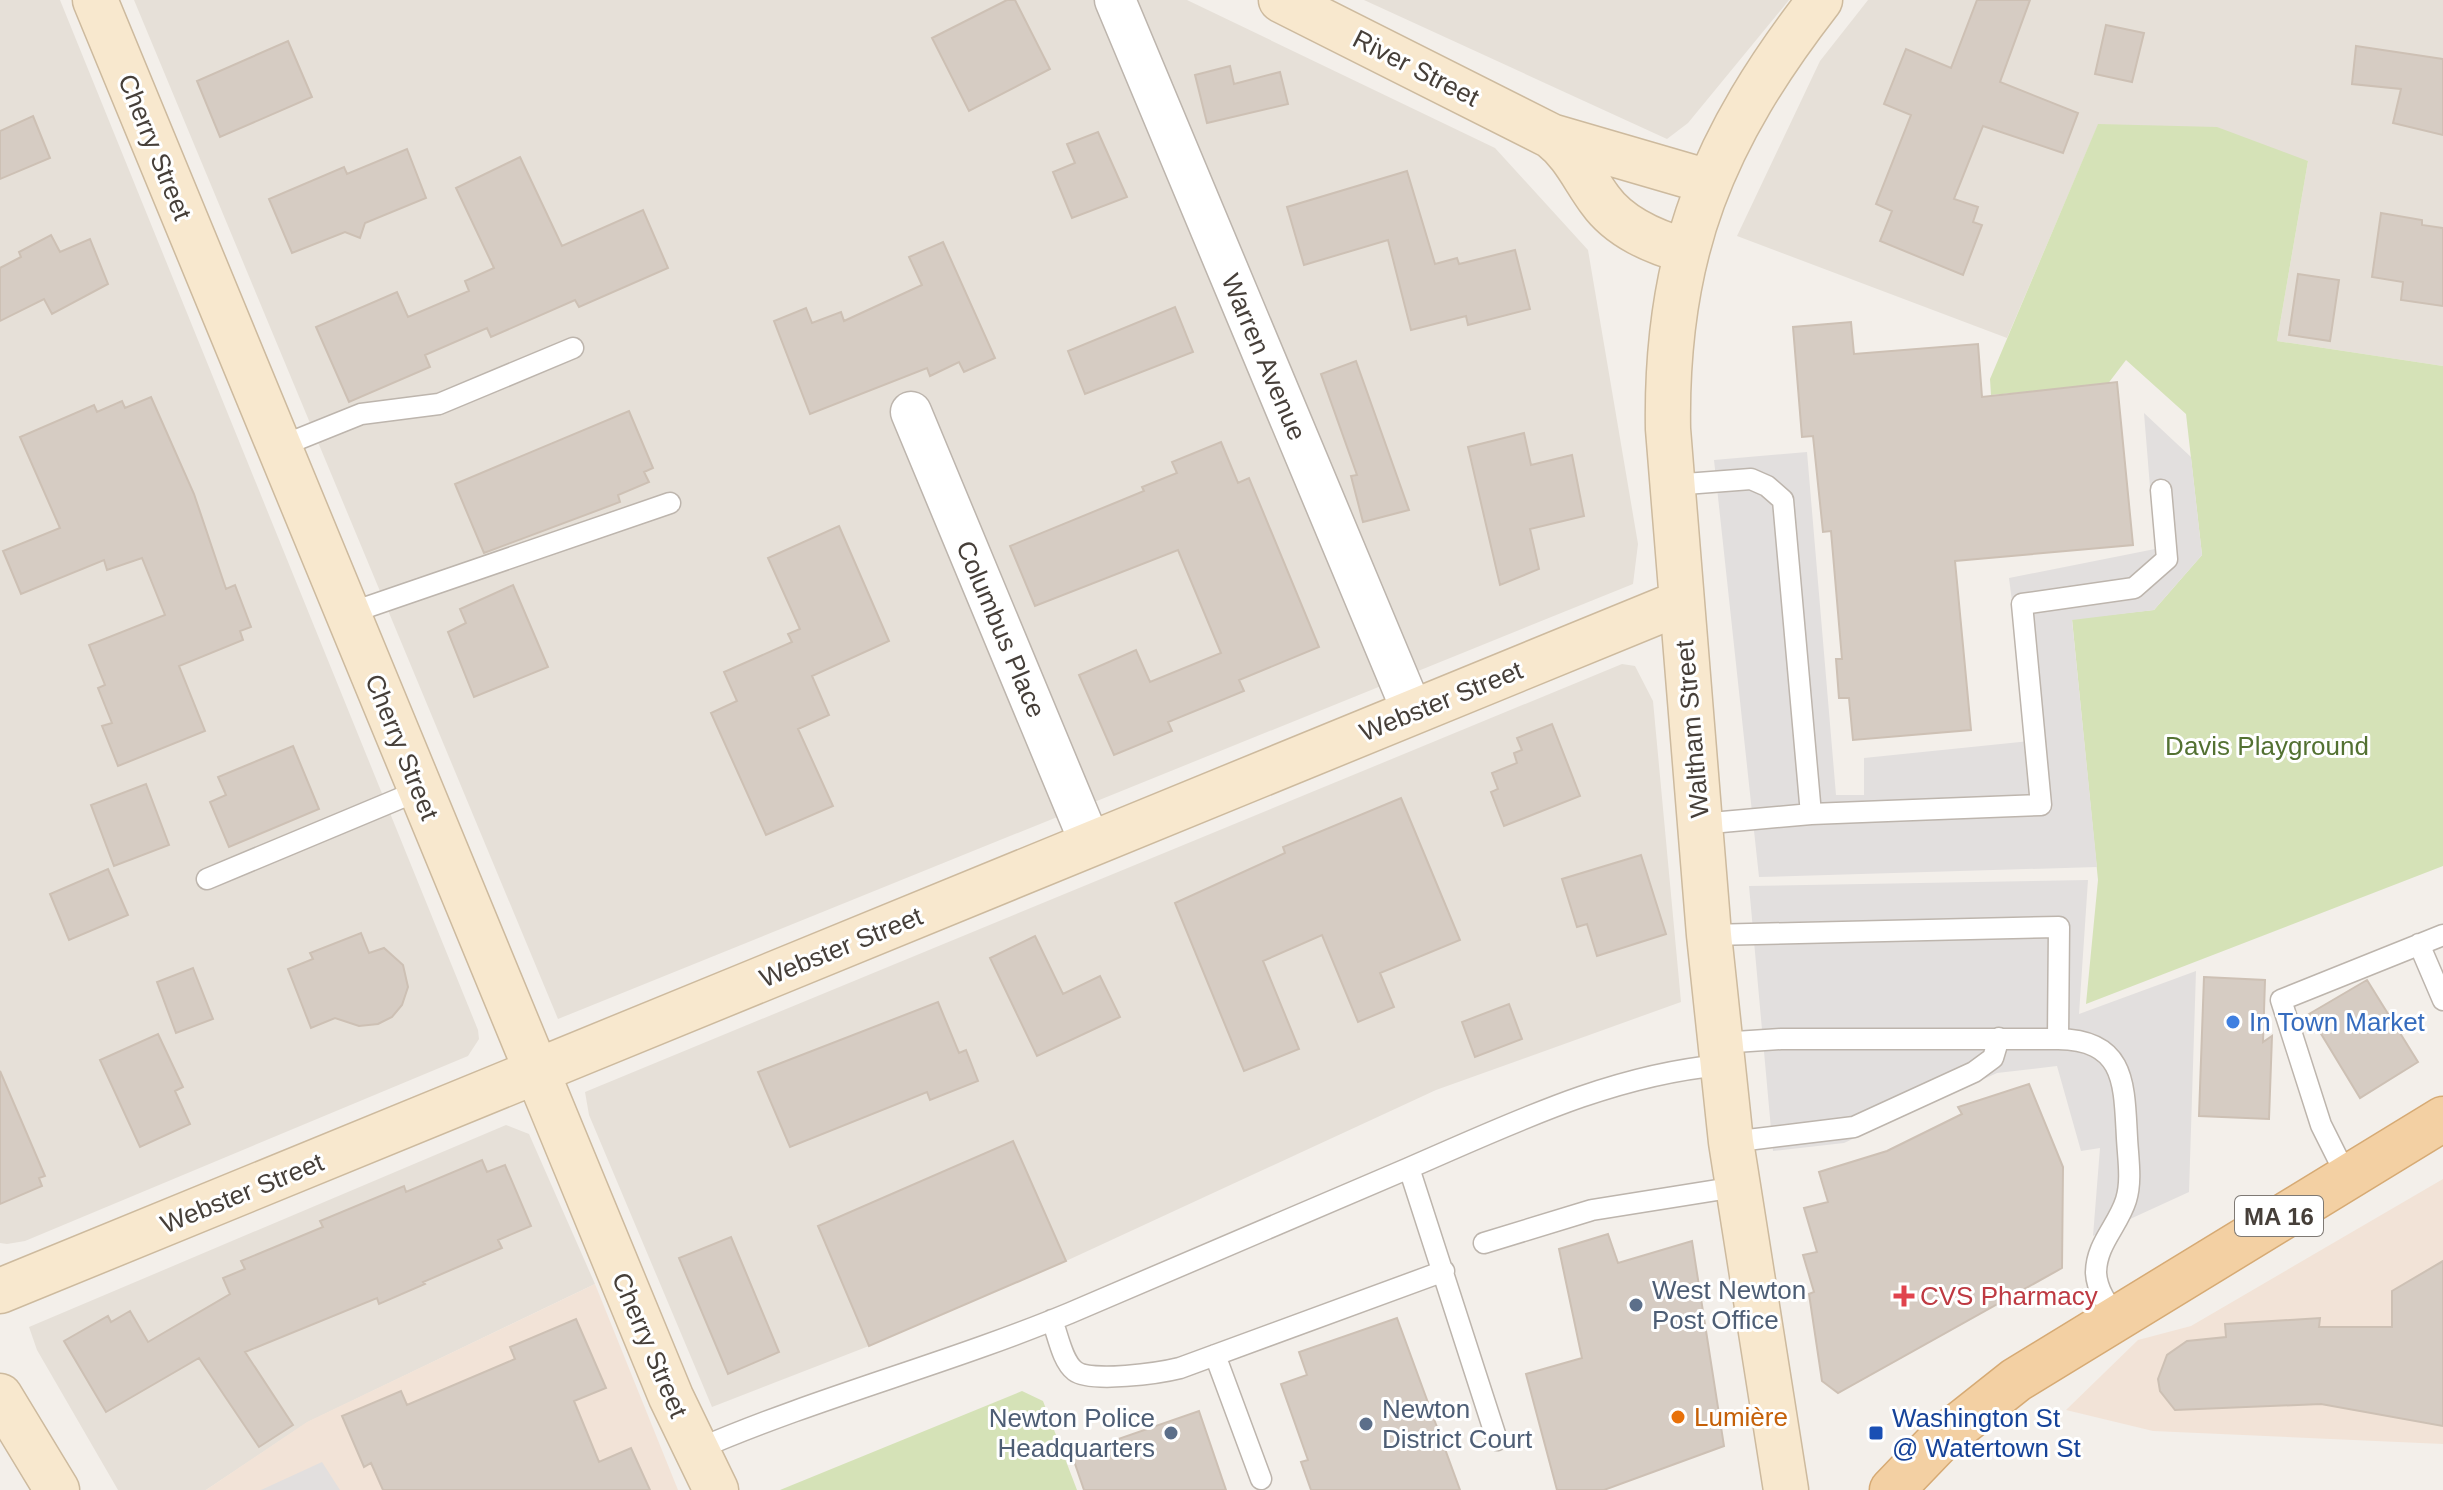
<svg xmlns="http://www.w3.org/2000/svg" width="2443" height="1490" font-family="Helvetica,sans-serif">
	<rect width="100%" height="100%" fill="#f3efea"/>
	<path fill="#e6e0d8" d="M0,0H60L478,1030L479,1039L468,1056L25,1241L7,1244L0,1243Z
		M134,0H1187L1495,148L1588,250L1638,544L1633,584L558,1019Z
		M1364,0H1789L1688,123L1667,139Z
		M1868,0H2443V366L2277,341L2308,161L2098,125L2007,338L1737,236L1820,61Z
		M1622,664L1635,666L1653,701L1681,1002L1436,1090L1066,1261L869,1346L712,1407L589,1115L585,1092Z
		M506,1125L529,1134L595,1284L308,1422L206,1490H118L37,1350L29,1327Z"/>
	<path fill="#f2e3d7" d="M2443,1179V1444L2153,1431L2066,1410L2138,1340L2191,1326Z
		M595,1284L678,1490H206L307,1422Z"/>
	<path fill="#d5e2b7" d="M2098,124L2217,127L2308,161L2277,341L2443,366V866L2086,1004L2098,880L2072,619L2154,610L2202,555L2186,414L2126,360L2107,385L1991,395L1990,379Z
		M1022,1391L1043,1401L1077,1490H780Z"/>
	<path fill="#e2dfde" d="M2144,413L2191,457L2202,555L2154,610L2072,620L2097,867L1759,877L1714,460L1807,452L1836,795H1864V758L2030,741L2009,578L2155,549Z
		M2088,880L2079,1014L2196,971L2189,1192L2093,1236L2100,1148L2081,1151L2057,1066L1997,1073L1844,1143L1773,1151L1749,886Z
		M322,1462L340,1490H261Z"/>
	<path fill="#d6ccc3" stroke="#cdc0b4" stroke-width="2" d="M1007,0H1015L1050,69L969,111L932,38Z
		M1977,0H2030L2000,82L2078,113L2063,153L1983,126L1954,199L1978,207L1973,222L1982,225L1963,275L1880,241L1892,211L1876,204L1911,115L1884,104L1906,49L1951,68Z
		M2106,25L2144,33L2132,82L2095,74Z
		M288,41L312,97L220,137L197,81Z
		M2356,46L2443,59V135L2393,123L2401,89L2352,84Z
		M1230,66L1234,84L1280,72L1288,104L1207,123L1195,75Z
		M33,116L50,158L0,179V131Z
		M1098,132L1127,197L1072,218L1053,172L1075,163L1067,144Z
		M407,149L426,198L365,223L360,238L345,232L292,253L269,199L344,167L347,174Z
		M520,157L562,246L643,210L668,268L579,307L575,300L491,337L487,328L425,355L430,367L349,402L316,327L397,292L408,317L469,291L465,281L494,268L456,188Z
		M1407,171L1435,264L1457,258L1459,264L1515,250L1530,309L1468,325L1466,316L1411,330L1388,240L1304,265L1287,207Z
		M2381,213L2422,220V225L2443,228V306L2401,300L2403,282L2372,277Z
		M51,235L60,252L90,239L108,284L52,314L44,299L0,321V268L21,257L19,252Z
		M943,242L995,358L964,372L959,362L930,376L927,368L810,414L774,321L806,308L812,323L841,312L844,321L922,285L909,257Z
		M2298,274L2339,280L2330,341L2289,335Z
		M1175,307L1193,352L1085,394L1068,351Z
		M1851,322L1854,354L1978,344L1982,397L2117,382L2133,545L1955,561L1971,730L1853,740L1849,698H1839L1836,659H1842L1831,531L1823,532L1813,436L1802,437L1793,327Z
		M1356,361L1409,510L1363,522L1351,476L1357,475L1321,374Z
		M151,397L194,494L226,589L235,585L251,627L240,631L243,640L179,666L205,731L118,766L102,726L112,723L98,688L105,685L89,645L165,615L142,558L107,570L104,560L21,594L3,551L60,528L20,437L94,405L97,412L122,401L125,408Z
		M629,411L653,468L644,472L649,482L618,495L620,502L484,553L455,484Z
		M1524,433L1531,465L1572,455L1584,516L1530,529L1539,569L1500,585L1468,447Z
		M1221,442L1238,483L1249,478L1319,647L1239,680L1244,691L1168,722L1172,731L1114,755L1079,675L1136,650L1150,682L1221,653L1178,550L1035,606L1010,546L1144,491L1142,487L1177,473L1172,462Z
		M839,526L889,641L812,676L829,715L798,729L833,806L766,835L711,713L737,701L724,672L792,642L788,634L800,629L768,558Z
		M513,585L548,667L474,697L448,632L466,623L460,609Z
		M1552,724L1580,796L1504,826L1491,792L1498,789L1492,773L1517,763L1514,753L1522,750L1517,738Z
		M293,746L319,809L229,847L210,802L226,795L218,777Z
		M146,784L169,845L114,866L91,805Z
		M1401,798L1460,940L1380,973L1394,1007L1358,1022L1322,935L1263,961L1299,1049L1244,1071L1175,903L1285,853L1283,847Z
		M1641,855L1666,934L1597,956L1587,924L1577,927L1562,879Z
		M108,869L128,915L69,940L50,894Z
		M361,933L369,953L384,948L403,965L408,987L402,1005L392,1017L378,1024L359,1026L335,1018L311,1028L288,969L313,959L310,953Z
		M1035,936L1063,994L1100,976L1120,1017L1037,1056L990,958Z
		M193,968L213,1019L176,1033L157,982Z
		M2204,977L2265,980L2263,1042L2272,1036L2269,1119L2199,1116Z
		M2367,980L2418,1062L2360,1098L2309,1014Z
		M938,1002L959,1053L966,1050L978,1081L930,1100L927,1092L790,1147L758,1072Z
		M1509,1004L1522,1039L1475,1057L1462,1022Z
		M158,1034L183,1087L175,1091L190,1124L140,1147L100,1060Z
		M0,1071L45,1176L39,1178L42,1186L0,1204Z
		M2029,1084L2063,1167L2062,1268L1838,1393L1822,1381L1809,1294L1814,1292L1803,1255L1817,1252L1804,1208L1828,1202L1819,1172L1887,1151L1962,1114L1958,1107Z
		M1013,1141L1066,1261L869,1346L818,1226Z
		M482,1160L487,1172L505,1165L531,1226L498,1240L502,1248L423,1282L425,1284L379,1304L377,1298L245,1352L293,1425L259,1447L199,1358L106,1412L64,1341L108,1316L111,1322L130,1311L148,1342L230,1294L223,1278L245,1269L241,1261L323,1227L320,1221L404,1186L406,1192Z
		M1608,1234L1618,1263L1692,1241L1724,1446L1604,1490H1557L1526,1374L1582,1358L1559,1249Z
		M731,1237L779,1352L728,1374L679,1258Z
		M2443,1261V1426L2321,1404L2175,1410L2160,1391L2158,1379L2167,1355L2187,1341L2226,1337L2225,1324L2320,1318L2319,1327H2392V1291Z
		M1397,1318L1460,1490H1311L1301,1462L1308,1460L1281,1384L1307,1375L1299,1352Z
		M576,1319L606,1388L574,1401L599,1462L631,1448L650,1490H383L371,1463L364,1467L342,1416L401,1391L407,1405L515,1359L510,1347Z
		M1199,1411L1226,1490H1084L1072,1455Z"/>
	<g fill="none" stroke-linecap="round" stroke-linejoin="round">
		<g stroke="#bdb5ad" stroke-width="23">
			<path id="lane" d="M279,447L361,414L439,404L573,348
				M1672,485L1751,479L1767,486L1783,500L1811,814L1700,824
				M347,614L670,503
				M1811,814L2041,805L2022,604L2134,588L2167,559L2161,490
				M207,879L420,790
				M1709,935L2059,927L2058,1039
				M2419,944L2443,1000
				M1720,1043L1781,1039H2058C2126,1040 2124,1084 2127,1138C2128,1158 2132,1181 2126,1200C2118,1226 2096,1244 2096,1273C2097,1290 2107,1304 2117,1317
				M1731,1142L1854,1127L1974,1072L1993,1058L1999,1038
				M1409,1168L1497,1440
				M2346,1175L2321,1125L2281,1000L2443,935
				M1484,1243L1592,1210L1736,1187
				M1052,1320C1058,1335 1062,1361 1075,1371C1091,1383 1160,1373 1180,1368L1444,1271
				M1215,1355L1261,1479
				M696,1450C818,1397 947,1364 1070,1313C1183,1265 1296,1217 1409,1168C1511,1124 1610,1075 1722,1065"/>
		</g>
		<g stroke="#bdb5ad" stroke-width="43">
			<path id="street" d="M1115,0L1413,713
				M911,412L1091,845"/>
		</g>
		<g stroke="#cdba9e" stroke-width="47">
			<path id="secondary" d="M95,0L671,1397L716,1490
				M1281,0L1551,136L1709,182
				M1551,136C1574,154 1583,177 1600,200C1620,228 1654,242 1686,251
				M0,1291L1682,602
				M0,1396L57,1490
				M1786,1490L1731,1142L1709,935L1668,429C1665,253 1713,138 1820,0"/>
		</g>
		<g stroke="#d6aa74" stroke-width="47">
			<path id="primary" d="M1892,1490L1939,1441L2016,1380L2443,1119"/>
		</g>
		<use href="#lane" stroke="#fff" stroke-width="20"/>
		<use href="#street" stroke="#fff" stroke-width="40"/>
		<use href="#secondary" stroke="#f8e8ce" stroke-width="44"/>
		<use href="#primary" stroke="#f3d0a3" stroke-width="44"/>
	</g>
	<circle fill="#3f7fe0" stroke="#fff" stroke-width="3" cx="2233" cy="1022" r="8"/>
	<path fill="#e0444e" stroke="#fff" stroke-width="3" d="M1900 1284h8v8h8v8h-8v8h-8v-8h-8v-8h8z"/>
	<g fill="#5c6f8a" stroke="#fff" stroke-width="3">
		<circle cx="1636" cy="1305" r="8"/>
		<circle cx="1366" cy="1424" r="8"/>
		<circle cx="1171" cy="1433" r="8"/>
	</g>
	<circle fill="#e8710a" stroke="#fff" stroke-width="3" cx="1678" cy="1417" r="8"/>
	<rect fill="#1a4fb4" stroke="#fff" stroke-width="3" x="1868" y="1425" width="16" height="16" rx="4"/>
	<g text-anchor="middle" dominant-baseline="central" stroke-width="6" stroke-linejoin="round" paint-order="stroke">
		<rect fill="#fff" stroke="#7e7974" stroke-width="2" x="2235" y="1196" width="88" height="40" rx="6"/>
		<g font-size="24" font-weight="bold" fill="#463f39">
			<text x="2279" y="1216">MA 16</text>
		</g>
		<g font-size="26" fill="#463f39" stroke="#fff">
			<text transform="translate(1416 68) rotate(27)">River Street</text>
			<text transform="translate(155 147) rotate(68)">Cherry Street</text>
			<text transform="translate(1264 357) rotate(67)">Warren Avenue</text>
			<text transform="translate(1001 629) rotate(67)">Columbus Place</text>
			<text transform="translate(1441 701) rotate(-22)">Webster Street</text>
			<text transform="translate(1692 729) rotate(-95)">Waltham Street</text>
			<text transform="translate(402 747) rotate(68)">Cherry Street</text>
			<text transform="translate(841 947) rotate(-22)">Webster Street</text>
			<text transform="translate(242 1193) rotate(-22)">Webster Street</text>
			<text transform="translate(650 1345) rotate(67)">Cherry Street</text>
		</g>
		<g font-size="26" fill="#537132" stroke="#fff">
			<text x="2267" y="746">Davis Playground</text>
		</g>
		<g font-size="26" fill="#366cbe" stroke="#fff" text-anchor="start">
			<text x="2249" y="1022">In Town Market</text>
		</g>
		<g font-size="26" fill="#4e5e75" stroke="#fff" text-anchor="start">
			<text x="1652" y="1290">West Newton<tspan x="1652" dy="30">Post Office</tspan></text>
			<text x="1382" y="1409">Newton<tspan x="1382" dy="30">District Court</tspan></text>
			<text x="1155" y="1418" text-anchor="end">Newton Police<tspan x="1155" dy="30">Headquarters</tspan></text>
		</g>
		<g font-size="26" fill="#be3a42" stroke="#fff" text-anchor="start">
			<text x="1920" y="1296">CVS Pharmacy</text>
		</g>
		<g font-size="26" fill="#c56008" stroke="#fff" text-anchor="start">
			<text x="1694" y="1417">Lumière</text>
		</g>
		<g font-size="26" fill="#164399" stroke="#fff" text-anchor="start">
			<text x="1892" y="1418">Washington St<tspan x="1892" dy="30">@ Watertown St</tspan></text>
		</g>
	</g>
</svg>
